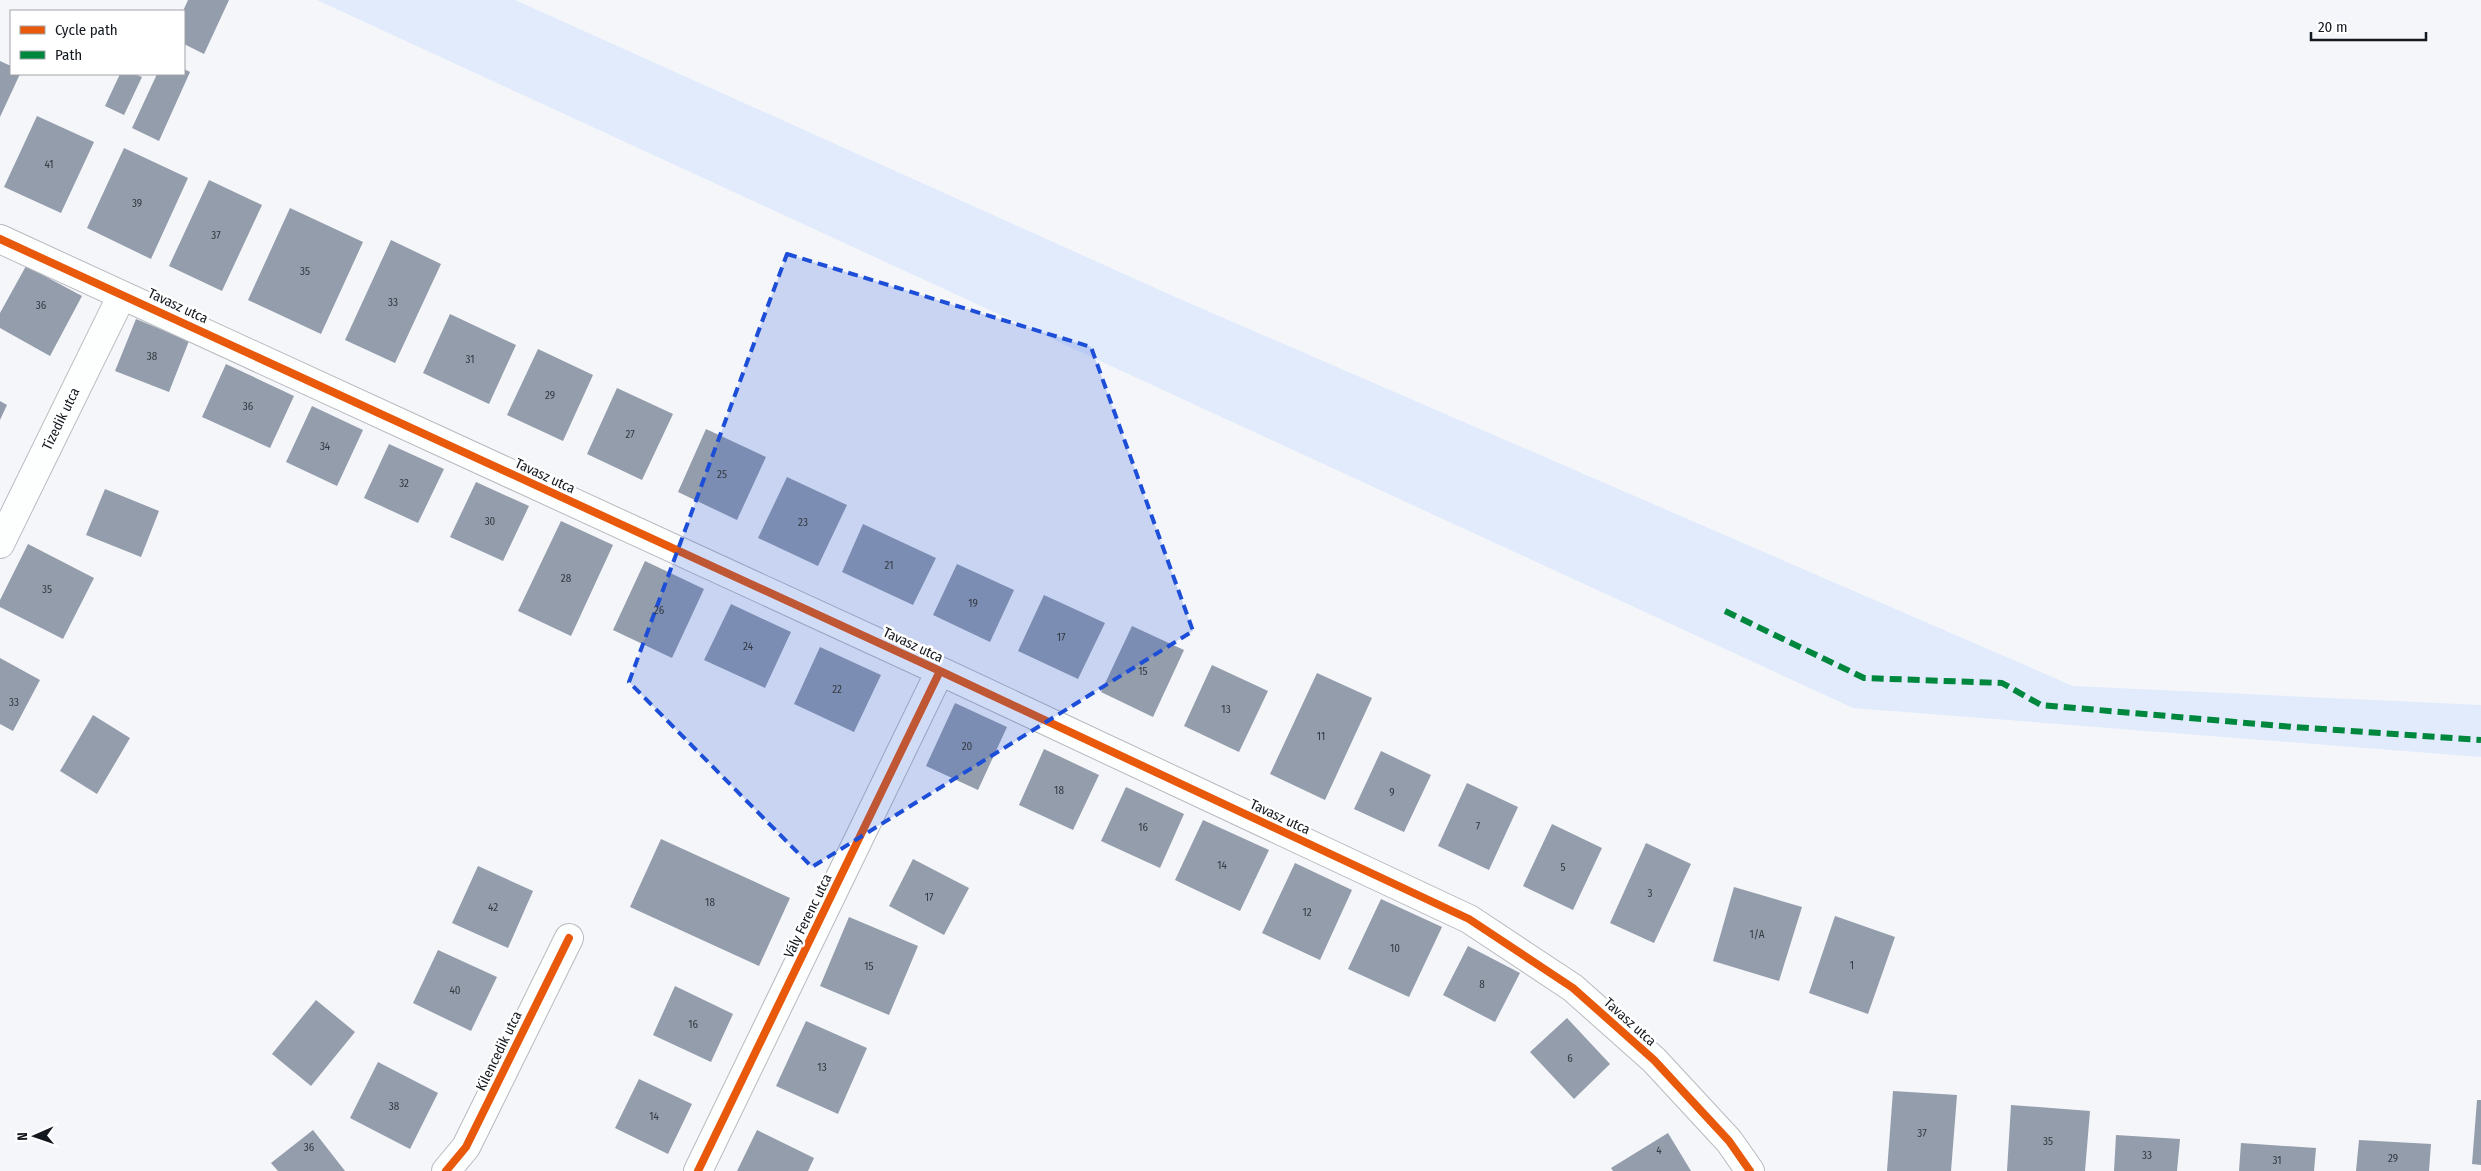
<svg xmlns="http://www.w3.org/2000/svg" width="2481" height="1171" font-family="'Fira Sans Condensed',sans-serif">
	<rect width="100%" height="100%" fill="#f4f6fa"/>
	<path fill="#e1ebfc" d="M317,0H515L1173,296L2073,686L2481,705V757L1853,708Z"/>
	<path fill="#949dab" d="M188,0H229L204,54L184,44L183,11Z
		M0,61L11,66V74H20L0,117Z
		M184,69L190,72L159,141L132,128L157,74H184Z
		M120,74H134L142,77L124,115L105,106Z
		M37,116L94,142L61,213L4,187Z
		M124,148L188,178L151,259L87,228Z
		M209,180L262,205L222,291L169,266Z
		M290,208L363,242L321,334L248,300Z
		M391,240L441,264L395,363L345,340Z
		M26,266L82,296L50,356L0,328V313Z
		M450,314L516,345L489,404L423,373Z
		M136,319L189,341L169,392L115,371Z
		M538,349L593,375L563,441L507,415Z
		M226,364L294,396L270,448L202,417Z
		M617,388L673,414L642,480L587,454Z
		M0,401L7,405L0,420Z
		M312,406L363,430L337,486L286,462Z
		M706,429L766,457L737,520L678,492Z
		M389,444L444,469L418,523L364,498Z
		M787,477L847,505L818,566L758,538Z
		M476,482L529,506L503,561L450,537Z
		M105,489L159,511L141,557L86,535Z
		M561,521L613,545L571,636L518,611Z
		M863,524L936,558L913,605L842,572Z
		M28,544L94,578L63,639L0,607V600Z
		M645,561L704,589L672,658L613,630Z
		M957,564L1014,590L990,642L933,615Z
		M1044,595L1105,623L1078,679L1018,651Z
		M731,604L791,632L765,688L704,660Z
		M1132,626L1184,650L1153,717L1101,692Z
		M820,647L881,675L854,732L794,704Z
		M0,658L40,680L13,731L0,724Z
		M1212,665L1268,691L1239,752L1184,726Z
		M1317,673L1372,698L1325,800L1270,774Z
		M955,703L1007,727L978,790L926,766Z
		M93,715L130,738L97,794L60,771Z
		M1044,749L1099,775L1073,830L1019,805Z
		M1381,751L1431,775L1404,832L1354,809Z
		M1467,783L1518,807L1489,870L1438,846Z
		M1126,787L1184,814L1160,868L1101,841Z
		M1203,820L1269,850L1240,911L1175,880Z
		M1552,824L1602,848L1573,910L1523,886Z
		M661,839L790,898L759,966L630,907Z
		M1646,843L1691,864L1654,943L1610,923Z
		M913,859L969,888L944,935L889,906Z
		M1295,863L1352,890L1320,960L1262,933Z
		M478,866L533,891L508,948L452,923Z
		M1734,887L1802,907L1779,981L1713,961Z
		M1381,899L1442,927L1409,997L1348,969Z
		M1835,916L1895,937L1868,1014L1809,993Z
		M849,917L918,946L889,1015L820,986Z
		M1468,946L1520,973L1495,1022L1443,995Z
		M438,950L497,977L471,1031L413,1003Z
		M675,986L733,1014L711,1062L653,1035Z
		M316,1000L355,1032L311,1086L272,1054Z
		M1567,1018L1610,1064L1574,1099L1530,1052Z
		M806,1021L867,1048L838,1114L776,1086Z
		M378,1062L438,1093L410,1149L350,1118Z
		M639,1079L692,1104L668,1154L615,1128Z
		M1893,1091L1957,1095L1951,1171H1887Z
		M2477,1100H2481V1165L2472,1164Z
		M2011,1105L2090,1111L2085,1171H2007Z
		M313,1130L345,1171H278L271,1163Z
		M757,1130L814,1158L808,1171H737Z
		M1668,1133L1691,1171H1613L1611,1168Z
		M2116,1135L2180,1139L2177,1171H2114Z
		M2359,1140L2431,1144L2429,1171H2356Z
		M2241,1143L2316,1148L2314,1171H2239Z"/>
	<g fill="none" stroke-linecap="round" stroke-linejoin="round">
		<g stroke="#b7babf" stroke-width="30">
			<path id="street" d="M0,239L940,671L1469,919L1573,988L1654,1060L1729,1141L1750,1171
				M0,544L122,295
				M446,1171L466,1147L569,938
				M698,1171L940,671"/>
		</g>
		<use href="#street" stroke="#fdfefe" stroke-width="28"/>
		<path stroke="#00873e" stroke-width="6" stroke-dasharray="12 6" stroke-linecap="butt" d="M1725,611L1864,678L2002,683L2041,705L2293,727L2481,740"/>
		<g stroke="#fff" stroke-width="11">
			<path id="cycleway" d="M0,239L940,671L1469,919L1573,988L1654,1060L1729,1141L1750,1171
				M446,1171L466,1147L569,938
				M698,1171L940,671"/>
		</g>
		<use href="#cycleway" stroke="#e8590c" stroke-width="8"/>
	</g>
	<path fill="#1d4ed8" fill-opacity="0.2" stroke="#1d4ed8" stroke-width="4" stroke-dasharray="10 6" stroke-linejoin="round" d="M787,254L1091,347L1193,631L812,867L629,682Z"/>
	<g text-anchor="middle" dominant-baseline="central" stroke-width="5" stroke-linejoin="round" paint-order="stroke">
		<g font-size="11" fill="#343a43">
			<text x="49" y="164">41</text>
			<text x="137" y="203">39</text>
			<text x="216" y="235">37</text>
			<text x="305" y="271">35</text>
			<text x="393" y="302">33</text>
			<text x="41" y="305">36</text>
			<text x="152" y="356">38</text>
			<text x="470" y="359">31</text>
			<text x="550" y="395">29</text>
			<text x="248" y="406">36</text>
			<text x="630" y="434">27</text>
			<text x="325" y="446">34</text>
			<text x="722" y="474">25</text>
			<text x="404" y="483">32</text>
			<text x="490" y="521">30</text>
			<text x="803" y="522">23</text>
			<text x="889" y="565">21</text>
			<text x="566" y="578">28</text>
			<text x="47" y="589">35</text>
			<text x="973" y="603">19</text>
			<text x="659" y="610">26</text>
			<text x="1061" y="637">17</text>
			<text x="748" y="646">24</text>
			<text x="1143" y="671">15</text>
			<text x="837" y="689">22</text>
			<text x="14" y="702">33</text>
			<text x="1226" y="709">13</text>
			<text x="1321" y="736">11</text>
			<text x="967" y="746">20</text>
			<text x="1059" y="790">18</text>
			<text x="1392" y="792">9</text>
			<text x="1478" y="826">7</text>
			<text x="1143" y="827">16</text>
			<text x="1222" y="865">14</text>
			<text x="1563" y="867">5</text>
			<text x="1650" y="893">3</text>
			<text x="929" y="897">17</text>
			<text x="710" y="902">18</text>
			<text x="493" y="907">42</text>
			<text x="1307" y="912">12</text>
			<text x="1757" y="934">1/A</text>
			<text x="1395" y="948">10</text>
			<text x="1852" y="965">1</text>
			<text x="869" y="966">15</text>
			<text x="1482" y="984">8</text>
			<text x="455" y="990">40</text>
			<text x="693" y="1024">16</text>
			<text x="1570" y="1058">6</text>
			<text x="822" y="1067">13</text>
			<text x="394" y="1106">38</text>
			<text x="654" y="1116">14</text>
			<text x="1922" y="1133">37</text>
			<text x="2048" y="1141">35</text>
			<text x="309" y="1147">36</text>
			<text x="1659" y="1150">4</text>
			<text x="2147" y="1155">33</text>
			<text x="2393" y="1158">29</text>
			<text x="2277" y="1160">31</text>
		</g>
		<g font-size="14" fill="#141920" stroke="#fff">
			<text transform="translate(178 306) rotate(25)">Tavasz utca</text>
			<text transform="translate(61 419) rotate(-64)">Tizedik utca</text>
			<text transform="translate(545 476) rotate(25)">Tavasz utca</text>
			<text transform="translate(913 645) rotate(25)">Tavasz utca</text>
			<text transform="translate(1280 817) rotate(25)">Tavasz utca</text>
			<text transform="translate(808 916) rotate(-64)">Vály Ferenc utca</text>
			<text transform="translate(1630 1022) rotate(42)">Tavasz utca</text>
			<text transform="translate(499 1051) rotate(-64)">Kilencedik utca</text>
		</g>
	</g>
	<rect x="10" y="10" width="175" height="65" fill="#ffffff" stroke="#a1a3a6"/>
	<rect x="20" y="26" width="25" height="8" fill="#e8590c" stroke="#a1a3a6"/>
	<text x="55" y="35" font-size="15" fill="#141920">Cycle path</text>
	<rect x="20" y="51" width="25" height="8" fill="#00873e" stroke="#a1a3a6"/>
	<text x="55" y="60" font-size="15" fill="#141920">Path</text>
	<g transform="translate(35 1136) rotate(268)" stroke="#ffffff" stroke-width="4" paint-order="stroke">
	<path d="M0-4L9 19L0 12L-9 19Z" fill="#141920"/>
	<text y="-8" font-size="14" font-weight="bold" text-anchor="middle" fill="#141920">N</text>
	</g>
	<path d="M2311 32v8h115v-8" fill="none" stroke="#141920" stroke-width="2.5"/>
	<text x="2318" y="32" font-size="15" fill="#141920" stroke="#ffffff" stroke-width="4" paint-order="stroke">20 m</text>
</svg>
